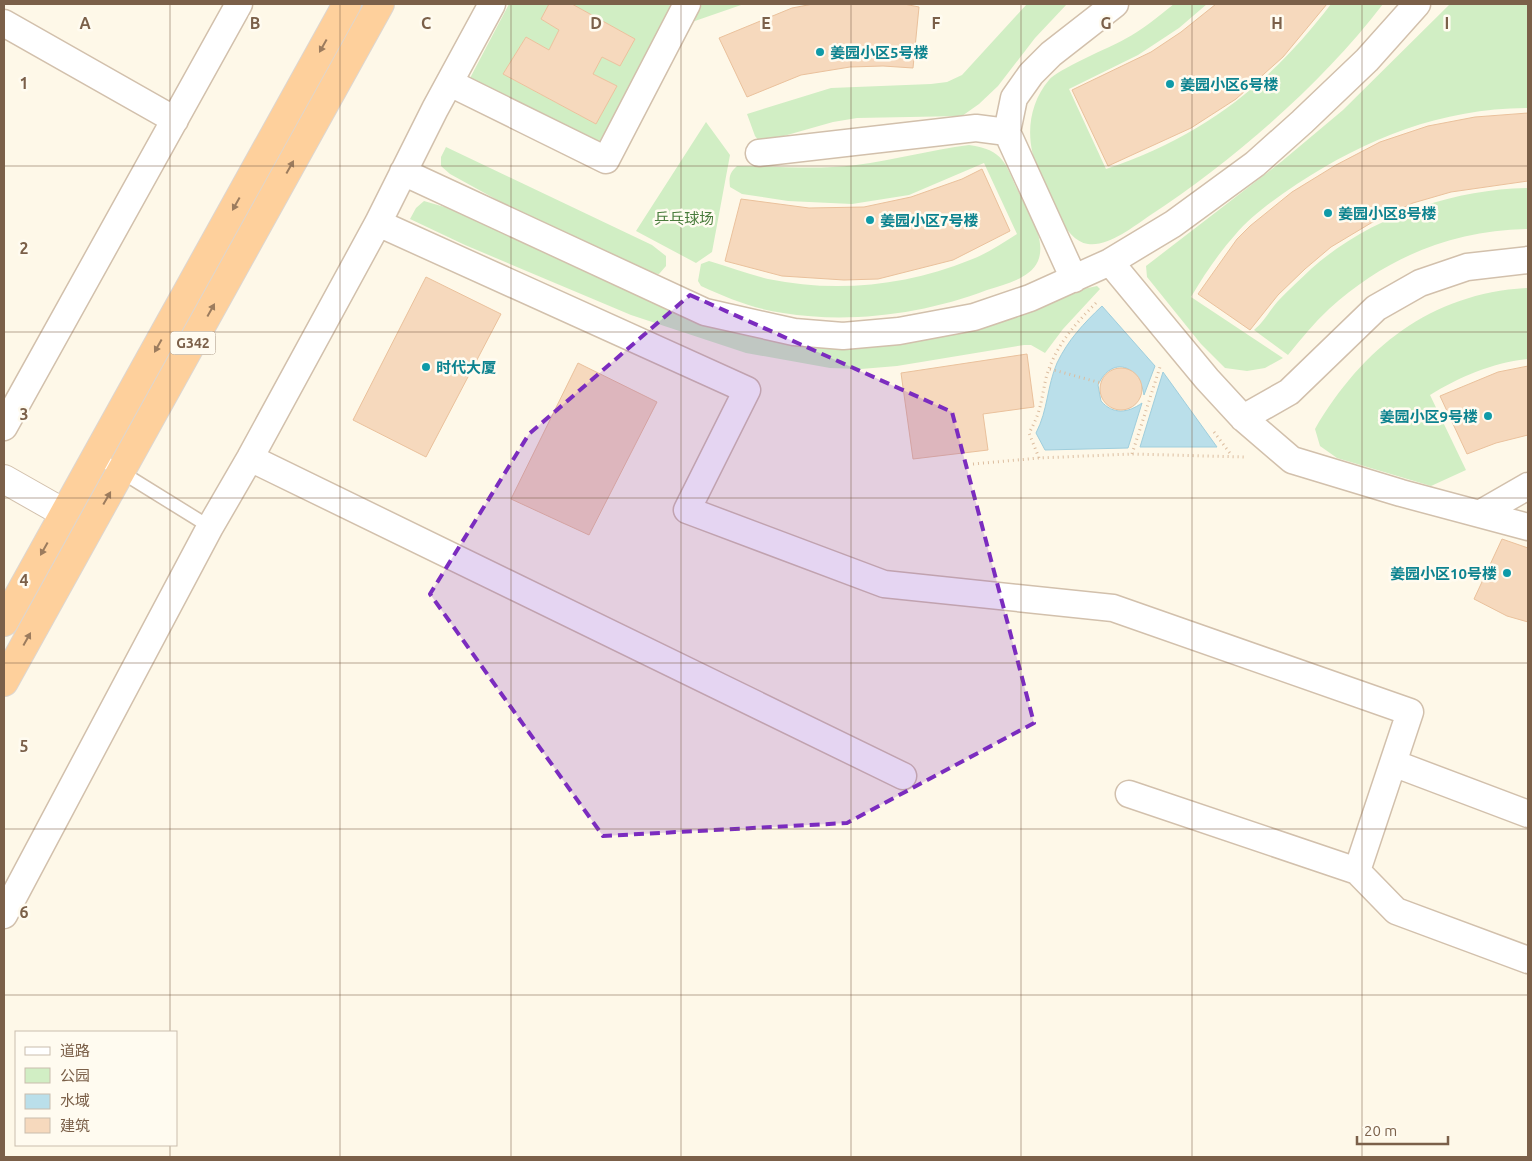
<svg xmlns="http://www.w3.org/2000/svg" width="1532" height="1161" font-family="Ubuntu,'Noto Sans SC',sans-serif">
	<rect width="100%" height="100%" fill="#fef8e8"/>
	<path fill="#d1eec4" d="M509,4H549L541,19L559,30L549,50L526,37L503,74L596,124L617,86L593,74L602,57L620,66L635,39L572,4H667L676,8L602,146L469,80Z
		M702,4H744L692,22Z
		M1027,4H1067L1035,38L998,86L979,104L962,116L857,118L833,122L766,141H759L755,136L747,114L831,88L931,84L947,82L962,75Z
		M1174,4H1207L1179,28L1138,55L1069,89L1106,169C1202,137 1270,84 1331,4H1383C1322,84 1233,161 1149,216C1133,227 1108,247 1088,244C1063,241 1048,192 1039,172C1025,142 1027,106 1049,80C1056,70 1111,47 1125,39C1142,30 1159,16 1174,4Z
		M1450,4H1528V108C1443,108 1367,138 1297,184C1275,199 1252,215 1235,235C1218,254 1204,275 1191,297L1283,358L1265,368L1247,371L1225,368L1201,344L1147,277L1146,266L1281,162L1343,110Z
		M706,122L730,155L712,252L696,263L636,231Z
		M969,145C1005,150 1005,164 1019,193C1028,212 1047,239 1038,261C1030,279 1005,284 987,290C924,314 850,324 783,313C754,309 727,298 701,286L698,281L701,264L709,261C729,267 748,274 768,279C835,293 907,286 970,260C987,254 1002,243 1017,234L984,163L909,195L852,204L788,201L742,194L730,187C729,178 729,173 737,166C776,166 816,170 856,165C894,160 931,150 969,145Z
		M446,147L652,245L666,256V266L659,274L650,273L528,217L450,174L441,166V157Z
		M1528,188V229C1452,230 1385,258 1329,309C1314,323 1301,339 1288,355L1254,330C1264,322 1270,310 1278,301C1288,290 1300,280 1311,269C1368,218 1452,189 1528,188Z
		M424,201L455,210L740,331L1031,310L1079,290L1097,286L1100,289L1063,329L1045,353L1031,345H1024L897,366L861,369L830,368L746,353L631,315L465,245L410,219L416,208Z
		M1528,288V359C1494,362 1459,377 1430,395L1466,470L1431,486L1337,458L1320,446L1315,429C1363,347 1432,293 1528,288Z"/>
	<path fill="#badfea" stroke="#9fcedd" d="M1102,306L1155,366L1144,395C1139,365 1112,355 1098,385L1101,401C1113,415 1128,413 1142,403L1128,448L1045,450L1036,433C1048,410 1047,386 1057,363C1068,340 1084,323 1102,306Z
		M1163,372L1217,447H1140Z"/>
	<path fill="#f6d9bd" stroke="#eac19c" d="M549,4H572L635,39L620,66L602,57L593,74L617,86L596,124L503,74L526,37L549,50L559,30L541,19Z
		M813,4H904L919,7L913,68L883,66L850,67L801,75L747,97L719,38L792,8Z
		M1216,4H1327L1283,57L1236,99L1191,128L1108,166L1072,90L1151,52L1181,32Z
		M1528,113V181L1451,192L1413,203L1371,223L1331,247L1305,269L1278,295L1250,330L1198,294L1237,239L1250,226L1292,192L1336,165L1380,142L1428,126L1475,117Z
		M982,169L1010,231L953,260L878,279L844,280L782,276L725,261L741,199L809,208L864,207L911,197L962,179Z
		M426,277L501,314L426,457L353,420Z
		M1027,354L1034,407L983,414L988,450L913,459L901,373Z
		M578,363L657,402L589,535L511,499Z
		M1528,366V435L1496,443L1467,454L1440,396L1498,372Z
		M1100 389a21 21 0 1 1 42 0a21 21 0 1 1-42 0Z
		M1502,539L1528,548V622L1507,616L1474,599Z"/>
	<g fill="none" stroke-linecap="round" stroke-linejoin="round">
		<g stroke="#d2c0ac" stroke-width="15">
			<path id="service" d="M97,457L210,527"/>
		</g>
		<g stroke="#d2c0ac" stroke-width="29">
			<path id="minor" d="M4,23L175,120
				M450,83L606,160L687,4
				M759,153L976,128L1007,132
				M403,172L705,312L794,332L843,336L899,331L974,317L1030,298L1110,262L1173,224L1255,164L1302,122L1367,60L1417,4
				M378,223L747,390L687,510L884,584L1113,608L1410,712L1357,871L1396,911L1528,960
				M1110,262L1207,379L1243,418L1292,460L1401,493L1528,527
				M1074,279L1007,132L1014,98L1031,74L1051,54L1115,4
				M1243,418L1289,392L1376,308L1420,283L1467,267L1528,260
				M4,427L239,4
				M250,458L903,776
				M1481,513L1528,486
				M1393,763L1528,814
				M1129,794L1357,871
				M4,915L210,527L250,458L378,223L435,109L492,4"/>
		</g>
		<g stroke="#d2c0ac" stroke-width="30">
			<path id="tertiary" d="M4,479L64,513"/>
		</g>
		<g stroke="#ddd6d0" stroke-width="30">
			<path id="trunk" d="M4,622L347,4
				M4,682L380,4"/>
		</g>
		<path stroke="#dcbd9f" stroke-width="3" stroke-dasharray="1 4" stroke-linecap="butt" d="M1050,369L1101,383
			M1214,432L1232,456
			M1132,454L1160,367
			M1039,458L1029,433C1041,412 1041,401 1046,378C1055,346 1075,324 1098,301
			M973,464L1039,458L1132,454L1244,457"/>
		<use href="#service" stroke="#fff" stroke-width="12"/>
		<use href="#minor" stroke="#fff" stroke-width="26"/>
		<use href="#tertiary" stroke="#fff" stroke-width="28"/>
		<use href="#trunk" stroke="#fed09c" stroke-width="28"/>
	</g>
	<defs><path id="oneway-solid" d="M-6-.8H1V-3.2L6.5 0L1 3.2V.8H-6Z" transform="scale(1.25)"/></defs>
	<g fill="#9c7c5e">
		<use href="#oneway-solid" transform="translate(323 46) rotate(119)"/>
		<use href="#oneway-solid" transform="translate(290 167) rotate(-61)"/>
		<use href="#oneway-solid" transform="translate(236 204) rotate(119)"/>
		<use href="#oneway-solid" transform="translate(211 310) rotate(-61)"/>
		<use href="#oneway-solid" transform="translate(158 346) rotate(119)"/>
		<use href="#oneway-solid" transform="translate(107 498) rotate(-60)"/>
		<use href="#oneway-solid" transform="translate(44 549) rotate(119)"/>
		<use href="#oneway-solid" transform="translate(27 639) rotate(-61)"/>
	</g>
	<path fill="#7b2cbf" fill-opacity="0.2" stroke="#7b2cbf" stroke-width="4" stroke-dasharray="10 6" stroke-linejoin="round" d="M690,295L952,412L1034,723L847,823L603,836L430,594L529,434Z"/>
	<path fill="none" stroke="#7b6049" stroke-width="1" stroke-opacity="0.55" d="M170,4V1032M340,4V1157M511,4V1157M681,4V1157M851,4V1157M1021,4V1157M1192,4V1157M1362,4V1157M4,166H1528M4,332H1528M4,498H1528M4,663H1528M4,829H1528M4,995H1528M170,1145V1157"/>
	<g fill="#0f9aa8" stroke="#fffbf0" stroke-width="2">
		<circle cx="820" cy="52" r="5"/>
		<circle cx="1170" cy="84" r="5"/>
		<circle cx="1328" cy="213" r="5"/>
		<circle cx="870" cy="220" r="5"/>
		<circle cx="426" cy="367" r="5"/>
		<circle cx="1488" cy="416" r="5"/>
		<circle cx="1507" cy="573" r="5"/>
	</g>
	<g text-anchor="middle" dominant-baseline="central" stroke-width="5" stroke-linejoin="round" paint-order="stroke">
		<rect fill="#fffbf0" stroke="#a38e7b" stroke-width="1" x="170.5" y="331.5" width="45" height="23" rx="4"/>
		<g font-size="14" font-weight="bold" fill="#7b6049">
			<text x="193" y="343">G342</text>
		</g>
		<g font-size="15" font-weight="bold" fill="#0d838f" stroke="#fffbf0" text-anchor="start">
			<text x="830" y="52">姜园小区5号楼</text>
			<text x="1180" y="84">姜园小区6号楼</text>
			<text x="1338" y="213">姜园小区8号楼</text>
			<text x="880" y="220">姜园小区7号楼</text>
			<text x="436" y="367">时代大厦</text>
			<text x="1478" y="416" text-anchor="end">姜园小区9号楼</text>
			<text x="1497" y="573" text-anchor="end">姜园小区10号楼</text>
		</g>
		<g font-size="15" fill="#497c3c" stroke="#fffbf0">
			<text x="684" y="218">乒乓球场</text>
		</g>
	</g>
	<g font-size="16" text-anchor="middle" font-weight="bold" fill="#7b6049" stroke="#fffbf0" stroke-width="5" stroke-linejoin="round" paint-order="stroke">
		<text x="85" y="29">A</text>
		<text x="255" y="29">B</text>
		<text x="426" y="29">C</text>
		<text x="596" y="29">D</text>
		<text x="766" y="29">E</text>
		<text x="936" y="29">F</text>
		<text x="1106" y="29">G</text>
		<text x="1277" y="29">H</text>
		<text x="1447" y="29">I</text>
		<text x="24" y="89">1</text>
		<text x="24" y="254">2</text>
		<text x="24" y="420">3</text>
		<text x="24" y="586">4</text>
		<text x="24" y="752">5</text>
		<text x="24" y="918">6</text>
	</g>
	<rect width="1532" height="1161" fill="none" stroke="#7b6049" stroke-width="10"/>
	<rect x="15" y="1031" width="162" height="115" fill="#fffbf0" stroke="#cabdad"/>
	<rect x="25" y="1047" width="25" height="8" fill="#ffffff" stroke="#cabdad"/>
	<text x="60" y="1056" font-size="15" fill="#7b6049">道路</text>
	<rect x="25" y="1068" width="25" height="15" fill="#d1eec4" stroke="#cabdad"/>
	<text x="60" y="1081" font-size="15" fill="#7b6049">公园</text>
	<rect x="25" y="1094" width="25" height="15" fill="#badfea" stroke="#cabdad"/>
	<text x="60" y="1106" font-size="15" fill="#7b6049">水域</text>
	<rect x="25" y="1118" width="25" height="15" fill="#f6d9bd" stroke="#cabdad"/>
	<text x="60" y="1131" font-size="15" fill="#7b6049">建筑</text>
	<path d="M1357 1136v8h91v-8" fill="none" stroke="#7b6049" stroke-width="2.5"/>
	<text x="1364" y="1136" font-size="15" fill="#7b6049" stroke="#fffbf0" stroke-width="4" paint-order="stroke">20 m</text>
</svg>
